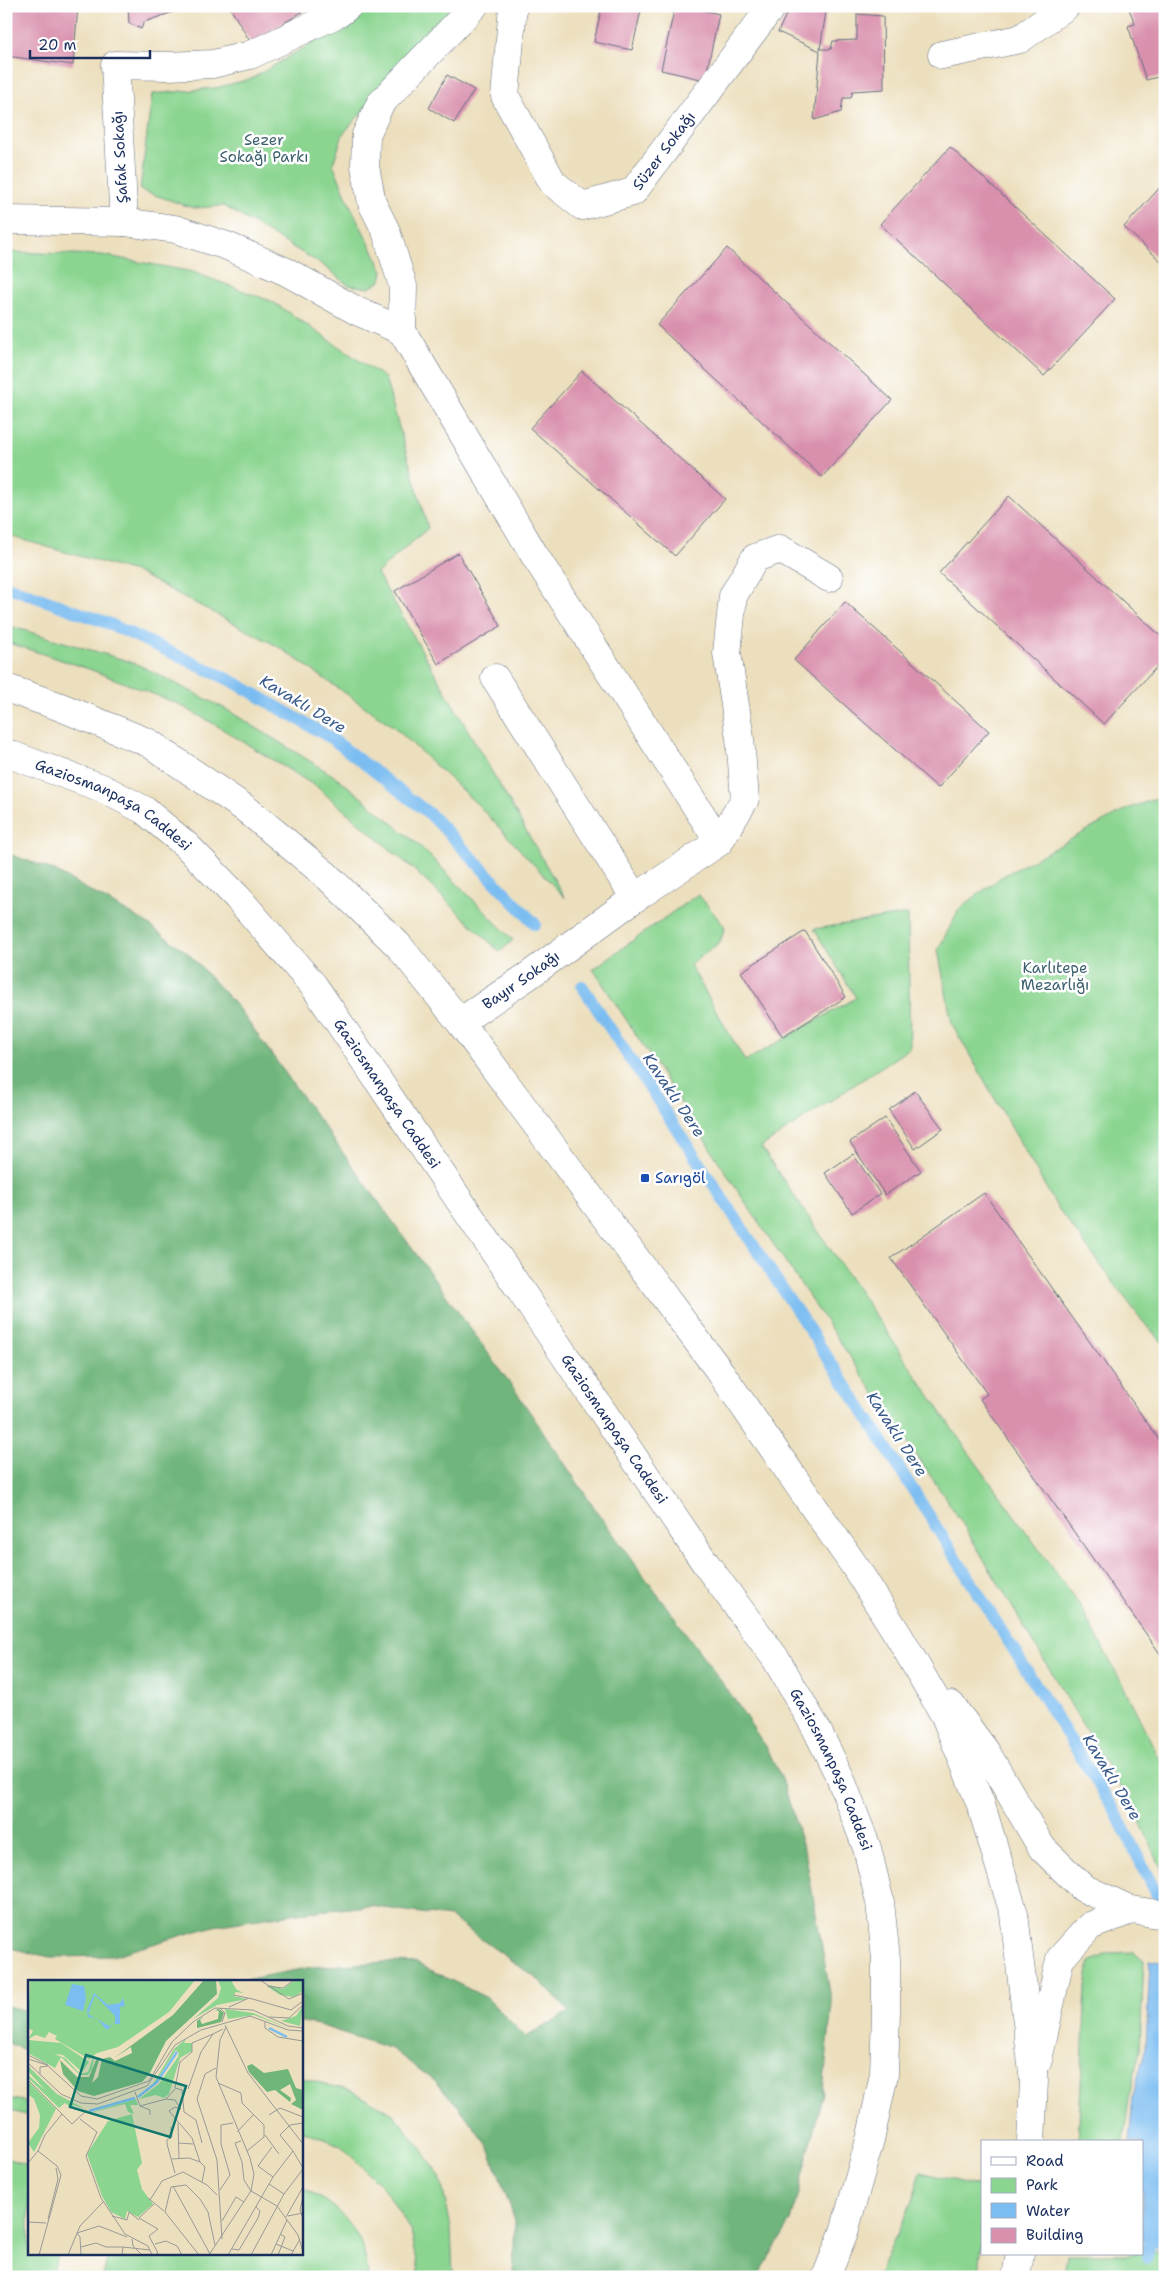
<svg xmlns="http://www.w3.org/2000/svg" width="1171" height="2283" font-family="'Shantell Sans',sans-serif">
	<rect width="100%" height="100%" fill="#fff"/>
	<filter id="ink" filterUnits="userSpaceOnUse"><feTurbulence type="fractalNoise" baseFrequency=".02" numOctaves="2"/><feDisplacementMap in="SourceGraphic" scale="10" xChannelSelector="R" yChannelSelector="G"/><feConvolveMatrix kernelMatrix="1 2 1 2 8 2 1 2 1" color-interpolation-filters="sRGB"/></filter>
	<filter id="wash" filterUnits="userSpaceOnUse"><feTurbulence type="fractalNoise" baseFrequency=".0096" numOctaves="4" result="noise"/><feDisplacementMap in="SourceGraphic" scale="20" xChannelSelector="R" yChannelSelector="G"/><feGaussianBlur stdDeviation="1.12" result="paint"/><feColorMatrix in="noise" values="0 0 0 0 0 0 0 0 0 0 0 0 0 0 0 0 0 1.4 0 .05"/><feComposite in="paint" operator="in"/></filter>
	<g filter="url(#wash)">
		<rect width="100%" height="100%" fill="#ecdfbd"/>
		<path fill="#8bd591" stroke="#538278" d="M374,6H453L343,134L333,164L351,207L383,271L381,281L369,288L348,285L321,264L224,206L193,208L140,190L152,94L215,88L251,79Z
			M6,252L102,255L193,272L273,302L385,378L428,528L377,573L565,898L478,805L394,727L279,647L138,573L6,535Z
			M6,625L135,663L224,708L339,779L420,846L513,940L500,952L412,868L317,787L214,724L176,703L89,669L6,642Z
			M1165,795V1345L1144,1323L1057,1207L952,1024L938,950L959,909L1001,877L1127,809Z
			M698,894L725,927L720,942L690,965L745,1061L856,998L814,929L908,914L910,1048L761,1147L964,1446L1080,1606L1123,1685L1165,1770V1877L1139,1819L961,1521L749,1208L593,969Z
			M1132,1952L1144,1960L1140,2050L1130,2092L1123,2142H1078L1086,1987L1090,1962L1109,1953Z
			M301,2078L352,2091L393,2114L422,2149L440,2177L451,2227L453,2277H420L411,2230L384,2189L340,2145L301,2131Z
			M6,2098L29,2102V2116L12,2111L6,2107Z
			M6,2158L29,2166V2254H57L52,2277H6Z
			M921,2172L981,2187L982,2239L979,2277H877L911,2204Z
			M301,2187C339,2206 366,2232 368,2277H103L108,2254H301Z
			M1142,2245L1165,2255V2277H1064L1067,2254H1142Z"/>
		<path fill="#70b67b" stroke="#46726c" d="M6,853L51,869L142,920L188,953L238,1008L517,1393L600,1516L732,1696L765,1746L782,1779L806,1857L832,2004L823,2092L791,2221L757,2277H513L515,2220L489,2147L459,2107L436,2082L392,2049L319,2025L301,2022V1982H234L312,1967L385,1962L416,1963L487,1998L526,2037L569,2012L540,1981L450,1917L370,1906L297,1913L214,1926L112,1956L50,1957L14,1949L6,1945Z
			M6,2006L29,2011V2049H22L6,2042Z"/>
		<path fill="#7bbdf1" stroke="#4b76a8" d="M1150,1960L1165,1963V2251L1142,2241V2142H1129L1133,2096L1146,2047Z"/>
		<g fill="none" stroke-linecap="round" stroke-linejoin="round">
			<path stroke="#7bbdf1" stroke-width="12" d="M6,586L110,624L234,682L331,738L431,815L535,924
				M582,986L869,1420L1115,1811L1165,1911
				M1147,2258L1152,2228"/>
		</g>
		<g id="blocks">
			<path fill="#d990ad" d="M6,6H78L73,65L6,56Z
				M128,6H181L182,9L144,22L141,29L129,23Z
				M229,6H299L302,12L251,43Z
				M602,6H642L632,50L594,42Z
				M675,6H685L719,14L705,80L661,70Z
				M790,6H827L820,49H831L833,41L857,40V14L883,16L884,89L853,91L851,98H843L841,112L814,120L820,51L778,32Z
				M1128,6H1165V75L1146,80L1128,26L1135,24Z
				M447,75L474,90L454,123L429,108Z
				M950,147L1115,299L1044,376L880,224Z
				M1165,182V265L1124,227Z
				M727,248L892,400L822,477L657,325Z
				M582,371L725,499L675,556L530,428Z
				M1009,496L1165,640V658L1104,724L939,573Z
				M458,553L501,626L438,664L395,591Z
				M845,602L989,731L938,788L794,660Z
				M805,931L846,997L783,1037L741,972Z
				M915,1091L943,1129L915,1149L889,1110Z
				M885,1118L921,1171L885,1195L850,1142Z
				M853,1154L880,1194L852,1213L825,1173Z
				M984,1193L1165,1448V1653L1161,1655L980,1399L987,1394L891,1258Z"/>
		</g>
	</g>
	<g filter="url(#ink)">
		<use href="#blocks" fill-opacity="0" stroke="#646d7f" stroke-width="1"/>
		<g fill="none" stroke-linecap="round" stroke-linejoin="round">
			<g stroke="#646d7f" stroke-width="29">
				<g id="minor">
					<path id="s1" d="M513,6L505,96L553,183L582,206L633,192L772,6"/>
					<path d="M942,55L1020,39L1066,6"/>
					<path d="M6,220L124,222L115,65L168,66L213,64L250,55L339,13L348,6"/>
					<path d="M124,222L175,229L227,246L287,272L357,311L402,331L535,556L719,842"/>
					<path d="M402,331L403,286L386,231L372,203L365,166L366,135L380,104L474,6"/>
					<path d="M495,678L635,898"/>
					<path id="s2" d="M460,1022L528,976L635,898L719,842L745,799L740,738L727,653L733,596L755,558L780,549L829,578"/>
				</g>
			</g>
			<g stroke="#646d7f" stroke-width="29">
				<g id="major">
					<path d="M6,688L58,706L149,743L246,809L326,875L399,946L460,1022L721,1373L856,1568L900,1638L945,1716L981,1805L1014,1914L1034,2081L1031,2142"/>
					<path id="s3" d="M6,753L102,788L144,810L186,845L237,897L314,986L706,1564L776,1659L816,1728L840,1777L867,1848L880,1902L886,1959V2012L884,2074L871,2136L844,2232L826,2277"/>
					<path d="M951,1705L986,1752L1042,1848L1083,1888L1131,1910L1090,1926L1060,1959L1038,2060"/>
					<path d="M1131,1910L1165,1915"/>
					<path d="M1016,2277L1020,2254"/>
				</g>
			</g>
			<use href="#minor" stroke="#fff" stroke-width="28"/>
			<use href="#major" stroke="#fff" stroke-width="28"/>
		</g>
	</g>
	<rect fill="#1a4fb4" stroke="#fff" stroke-width="2" x="640" y="1173" width="10" height="10" rx="2.5"/>
	<g text-anchor="middle" dominant-baseline="central" stroke-width="5" stroke-linejoin="round" paint-order="stroke">
		<g font-size="15" fill="#3d616d" stroke="#fff">
			<text x="264" y="140">Sezer<tspan x="264" dy="17">Sokağı Parkı</tspan></text>
			<text x="1055" y="968">Karlıtepe<tspan x="1055" dy="17">Mezarlığı</tspan></text>
		</g>
		<g font-size="15" fill="#1b2f5e" stroke="#fff">
			<text stroke="none"><textPath href="#s1" startOffset="331">Süzer Sokağı</textPath></text>
			<text transform="translate(120 157) rotate(-93)">Şafak Sokağı</text>
			<text stroke="none"><textPath href="#s3" startOffset="120">Gaziosmanpaşa Caddesi</textPath></text>
			<text stroke="none"><textPath href="#s2" startOffset="74">Bayır Sokağı</textPath></text>
			<text stroke="none"><textPath href="#s3" startOffset="525">Gaziosmanpaşa Caddesi</textPath></text>
			<text stroke="none"><textPath href="#s3" startOffset="930">Gaziosmanpaşa Caddesi</textPath></text>
			<text stroke="none"><textPath href="#s3" startOffset="1335">Gaziosmanpaşa Caddesi</textPath></text>
		</g>
		<g font-size="15" fill="#164399" stroke="#fff" text-anchor="start">
			<text x="655" y="1178">Sarıgöl</text>
		</g>
		<g font-size="16" font-style="italic" fill="#385a8a" stroke="#fff">
			<text transform="translate(303 704) rotate(31)">Kavaklı Dere</text>
			<text transform="translate(674 1095) rotate(56)">Kavaklı Dere</text>
			<text transform="translate(897 1434) rotate(57)">Kavaklı Dere</text>
			<text transform="translate(1112 1777) rotate(59)">Kavaklı Dere</text>
		</g>
	</g>
	<g transform="translate(28 1980)">
		<rect width="275" height="275" fill="#ecdfbd"/>
		<path d="M2,0H167L141,32L90,67L69,73L61,79L27,59L29,56L21,52L17,58L8,55L0,59L5,51L0,48ZM190,0H203L208,9L215,13L208,12L205,16L219,19L189,25L165,39L190,18L193,8ZM267,0H275V11L266,17L252,15L240,7L242,5L255,9ZM275,26L272,46L253,41L268,36ZM197,29L225,33L262,49L226,35L200,39ZM158,59L156,63H164V71L152,78L141,114L136,118L128,115L111,119L131,104L150,77L151,73L148,70L127,103L119,110L110,116L125,104L146,69ZM0,60L33,63L61,82L54,92L35,75L26,74L37,78L52,94L60,92L64,80L66,78L64,89L60,95H52L33,77L27,88L0,73ZM0,86L29,114L57,129L46,125L43,128L37,123L31,128L0,98V95L18,111L0,91ZM0,101L28,129L6,172L0,163L11,148L12,135L6,119L0,114ZM108,119L110,125H102L106,134L100,132L97,124L58,134ZM104,134L114,183L109,190L114,209L125,224L110,237L99,231L97,239L83,232L74,216L59,174L80,141Z" fill="#8bd591"/>
		<path d="M176,0H188L189,14L138,61L122,93L114,102L66,116L50,111L35,94L32,80L49,97H61L68,80L72,77L64,103L70,97L74,79L82,77L87,81L104,73L103,67L86,78L145,35ZM191,29L196,33L193,42L169,48V41L176,36L172,40L174,44L190,39L191,31L187,30ZM224,84L236,93L260,89L268,108L275,110V130L263,124L268,120L262,104L252,110L263,118L262,122L247,110L239,112L221,92L219,86Z" fill="#70b67b"/>
		<path d="M44,4L56,6L58,18L55,31L37,25ZM66,13L80,25L92,23L95,18L97,26L92,27V44H85L79,50L68,38L60,37L59,30ZM67,15L87,36V43L81,46L60,34Z" fill="#7bbdf1" fill-rule="evenodd"/>
		<path fill="none" stroke="#7bbdf1" stroke-width="2.5" d="M241,48L259,57M110,117L129,102L149,72M61,131L107,118"/>
		<path fill="none" stroke="#989997" stroke-width="1" d="M232,0L261,19L275,13M239,6L255,8L266,0M205,15L220,18M201,27L221,18L263,30L275,21M192,28L197,33L194,42M241,37L261,38L275,25M237,42V48L250,57L275,61M197,45L220,93L275,164M198,47L192,60L188,97L222,178L226,194L223,211L249,226L270,255L275,272M0,75L20,85M0,79L19,85L53,116L69,119L121,101L144,62L165,42L187,28L225,30L260,46L275,48M0,83L33,114L53,123L70,124L119,106L147,65L173,50L222,36L260,50L275,51M188,88L177,94L169,119L189,180L194,259M12,94V87L20,86M0,100L44,144L59,130M190,103L213,113L214,123L236,145V157L219,171M160,109L173,72L185,54L195,49M107,112L112,126L122,130V135M138,119L147,120L152,128M112,126L138,119L147,109M153,129L147,127L141,131L164,158L172,182L177,187L174,202M156,132L154,110L147,108L152,82L164,72V63L185,54M156,132L168,140L174,163M241,135L252,128L275,137M52,139L69,152L58,176L73,218L97,254L120,266L124,275M150,143L151,178M143,147L144,157L139,160V164L147,193M209,152L226,134M237,155L251,174M150,163L165,164M244,167L230,186L245,197M10,171L29,186L33,195L11,275M10,171L17,155L34,134M265,171L252,155L262,145L275,143M144,179L161,178L172,182M0,183L10,171M241,204L256,214M145,206L182,274M192,210L202,195L193,164V145L205,143M275,217L272,230L275,239M120,218L136,231M122,220L134,201L155,192L179,205L189,215M126,224L111,238L130,249L121,256L130,273L127,275M84,236L99,240L101,232L111,240M260,236L275,233M258,237L275,207M20,239L30,199L28,188M194,241L208,217L216,222M0,242L18,243M49,253L71,246L99,257M49,253L52,257L53,275M104,259L105,266L114,275M127,264L138,261L149,266L154,275M248,264L265,271M53,267L68,263L78,267H95M204,269L211,270L230,238L232,231L228,227M40,275L52,246L75,222M94,275L95,267L122,270M171,275L137,232L143,207L158,205L172,219L180,232L187,265M181,275L223,211L216,200L214,182L207,163L213,161M200,275L245,197L265,171L275,188M223,275L256,214L275,189M243,275L259,240M250,275L257,257L252,254M263,275L272,259"/>
		<path fill="#0f766e" fill-opacity="0.15" stroke="#0f766e" stroke-width="2.5" d="M58,75L158,106L142,157L42,127Z"/>
		<rect width="275" height="275" fill="none" stroke="#1b2f5e" stroke-width="2.5"/>
	</g>
	<rect width="1171" height="2283" fill="none" stroke="#fff" stroke-width="25"/>
	<rect x="981" y="2140" width="162" height="115" fill="#ffffff" stroke="#a4acbf"/>
	<rect x="991" y="2157" width="25" height="8" fill="#ffffff" stroke="#a4acbf"/>
	<text x="1026" y="2166" font-size="15" fill="#1b2f5e">Road</text>
	<rect x="991" y="2178" width="25" height="15" fill="#8bd591" stroke="#a4acbf"/>
	<text x="1026" y="2190" font-size="15" fill="#1b2f5e">Park</text>
	<rect x="991" y="2203" width="25" height="15" fill="#7bbdf1" stroke="#a4acbf"/>
	<text x="1026" y="2216" font-size="15" fill="#1b2f5e">Water</text>
	<rect x="991" y="2228" width="25" height="15" fill="#d990ad" stroke="#a4acbf"/>
	<text x="1026" y="2240" font-size="15" fill="#1b2f5e">Building</text>
	<path d="M30 50v8h120v-8" fill="none" stroke="#1b2f5e" stroke-width="2.5"/>
	<text x="38" y="50" font-size="15" fill="#1b2f5e" stroke="#ffffff" stroke-width="4" paint-order="stroke">20 m</text>
</svg>
